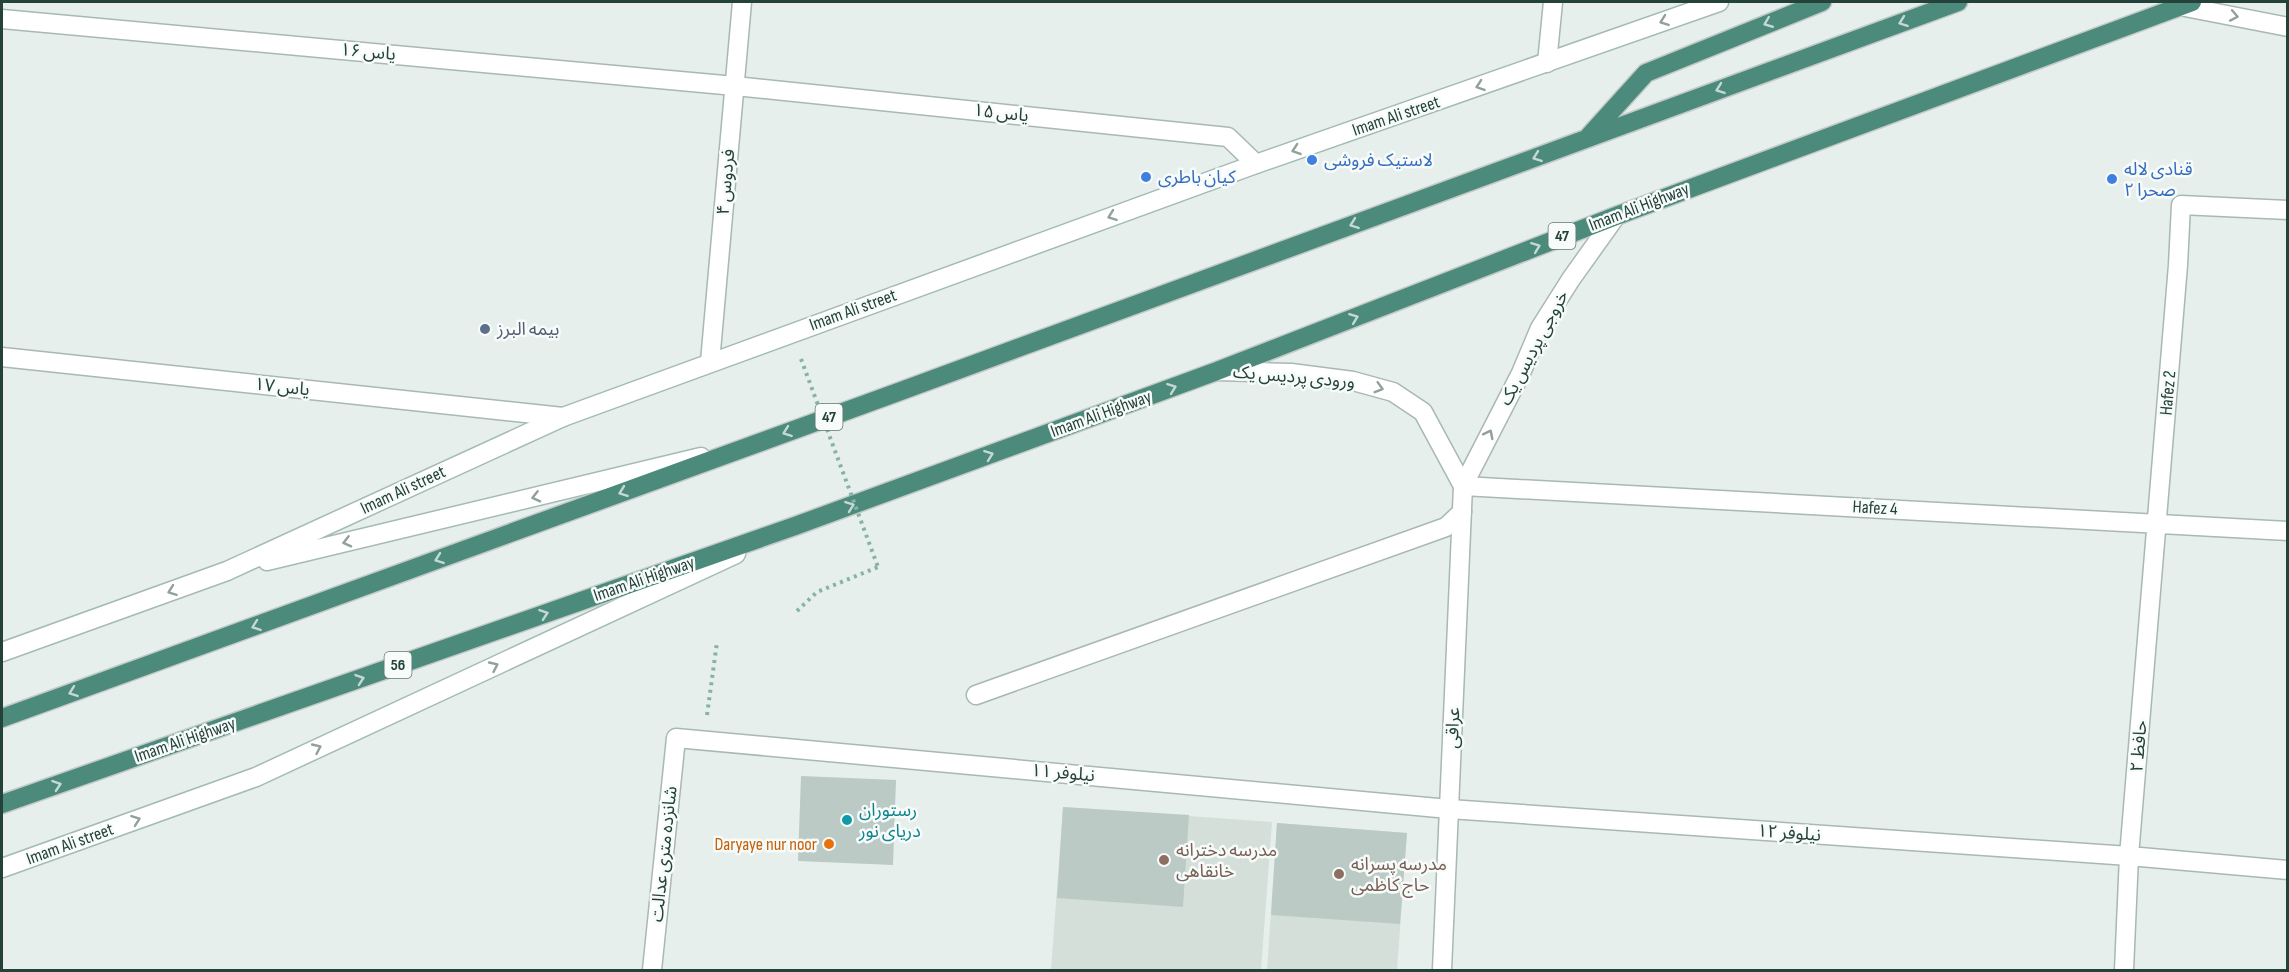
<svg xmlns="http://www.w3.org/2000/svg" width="2289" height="972" font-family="'Sofia Sans Condensed','Noto Sans Arabic',sans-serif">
	<rect width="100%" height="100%" fill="#e6efeb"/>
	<path fill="#d4dfda" d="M1063,807L1272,822L1261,970H1051Z
		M1277,823L1407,833L1397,970H1267Z"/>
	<path fill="#bbcac4" d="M801,776L896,780L893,865L798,861Z
		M1063,807L1189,815L1183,907L1057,898Z
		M1277,823L1407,833L1400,924L1271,915Z"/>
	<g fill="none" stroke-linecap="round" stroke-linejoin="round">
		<g stroke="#a8b8b2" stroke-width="21">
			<path id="minor" d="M2,19L735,86L1228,137L1256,164
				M2,357L563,417
				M1463,486L2288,531
				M976,695L1446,527L1462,512
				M652,970L676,738L1449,809L2129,856L2288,870
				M2124,970L2129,856L2178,265L2181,205L2288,210"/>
		</g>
		<g stroke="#a8b8b2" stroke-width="21">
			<path id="tertiary" d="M2180,6L2288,27
				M1547,63L1553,2
				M710,362L742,2
				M1217,371L1291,373L1353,381L1393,392L1423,412L1463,486
				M1442,970L1463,486L1521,373L1540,328L1571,279L1616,216"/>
		</g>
		<g stroke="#a4bbb3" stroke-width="21">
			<path id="secondary" d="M267,561L701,457
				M2,652L227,571L563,417L1256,164L1719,2
				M2,868L256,777L736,554"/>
		</g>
		<g stroke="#c2cac8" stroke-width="21">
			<path id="trunk" d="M1589,136L1646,73L1822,2
				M2,718L901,391L1958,2
				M2,804L795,526L1217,371L1616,216L2192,2"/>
		</g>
		<path stroke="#86b3a5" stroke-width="4" stroke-dasharray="3 4.5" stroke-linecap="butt" d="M797,611L817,592L878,567
			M707,715L717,642"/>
		<use href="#minor" stroke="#fff" stroke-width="18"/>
		<use href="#tertiary" stroke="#fff" stroke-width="18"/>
		<use href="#secondary" stroke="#fff" stroke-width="18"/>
		<use href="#trunk" stroke="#4c8a7c" stroke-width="18"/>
		<path stroke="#86b3a5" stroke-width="4" stroke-dasharray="3 4.5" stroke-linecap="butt" d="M801,359L878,567"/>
	</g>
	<defs><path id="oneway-chevron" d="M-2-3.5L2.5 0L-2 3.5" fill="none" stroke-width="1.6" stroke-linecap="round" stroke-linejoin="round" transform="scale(1.5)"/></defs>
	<g stroke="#92a09c">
		<use href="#oneway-chevron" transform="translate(2234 16) rotate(11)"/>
		<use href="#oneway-chevron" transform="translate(1664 21) rotate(160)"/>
		<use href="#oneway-chevron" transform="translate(1480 86) rotate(161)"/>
		<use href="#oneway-chevron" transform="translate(1296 150) rotate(161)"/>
		<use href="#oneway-chevron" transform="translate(1112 216) rotate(160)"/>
		<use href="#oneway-chevron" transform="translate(1379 388) rotate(16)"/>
		<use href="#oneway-chevron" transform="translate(1489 434) rotate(-63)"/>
		<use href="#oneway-chevron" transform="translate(536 497) rotate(166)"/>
		<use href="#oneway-chevron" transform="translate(347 542) rotate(166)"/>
		<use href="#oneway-chevron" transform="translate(172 591) rotate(160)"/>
		<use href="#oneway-chevron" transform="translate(494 666) rotate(-25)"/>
		<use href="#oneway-chevron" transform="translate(317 748) rotate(-25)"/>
		<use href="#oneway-chevron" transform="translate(136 820) rotate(-20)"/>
	</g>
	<g stroke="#c4d9d4">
		<use href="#oneway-chevron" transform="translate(1903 22) rotate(160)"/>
		<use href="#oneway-chevron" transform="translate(1768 23) rotate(158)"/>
		<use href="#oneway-chevron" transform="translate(1720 89) rotate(160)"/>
		<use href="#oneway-chevron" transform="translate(1537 157) rotate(160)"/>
		<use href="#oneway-chevron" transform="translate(1354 224) rotate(160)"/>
		<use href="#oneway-chevron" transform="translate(1536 247) rotate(-21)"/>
		<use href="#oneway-chevron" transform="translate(1354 318) rotate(-21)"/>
		<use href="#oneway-chevron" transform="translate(1172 388) rotate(-20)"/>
		<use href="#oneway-chevron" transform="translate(787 432) rotate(160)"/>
		<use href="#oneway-chevron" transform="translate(989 455) rotate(-20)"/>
		<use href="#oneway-chevron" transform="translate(623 492) rotate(160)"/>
		<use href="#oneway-chevron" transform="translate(850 506) rotate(-20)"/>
		<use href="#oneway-chevron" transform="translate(439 559) rotate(160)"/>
		<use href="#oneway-chevron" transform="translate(544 614) rotate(-19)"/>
		<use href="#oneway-chevron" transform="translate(256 626) rotate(160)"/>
		<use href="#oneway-chevron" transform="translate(360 679) rotate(-19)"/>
		<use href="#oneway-chevron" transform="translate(73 692) rotate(160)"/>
		<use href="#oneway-chevron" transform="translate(57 785) rotate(-19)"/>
	</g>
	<g fill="#3f7fe0" stroke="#f7fbf9" stroke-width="2">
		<circle cx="1312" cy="160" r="6"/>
		<circle cx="1146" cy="177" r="6"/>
		<circle cx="2112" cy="179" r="6"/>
	</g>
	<circle fill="#5c6f8a" stroke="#f7fbf9" stroke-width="2" cx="485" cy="329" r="6"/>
	<circle fill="#0f9aa8" stroke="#f7fbf9" stroke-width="2" cx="847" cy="820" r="6"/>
	<circle fill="#e8710a" stroke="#f7fbf9" stroke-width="2" cx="829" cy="844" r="6"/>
	<g fill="#8d6e63" stroke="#f7fbf9" stroke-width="2">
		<circle cx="1164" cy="860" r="6"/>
		<circle cx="1339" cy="874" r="6"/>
	</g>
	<g text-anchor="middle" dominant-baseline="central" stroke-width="5" stroke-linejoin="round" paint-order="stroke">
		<g fill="#f7fbf9" stroke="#637a73" stroke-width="1.5">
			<rect x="1548.5" y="223" width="27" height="26" rx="4.5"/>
			<rect x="815.5" y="404" width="27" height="26" rx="4.5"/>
			<rect x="384.5" y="652" width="27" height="26" rx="4.5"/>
		</g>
		<g font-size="16" font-weight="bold" fill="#24423a">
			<text x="1562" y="236">47</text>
			<text x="829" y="417">47</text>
			<text x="398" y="665">56</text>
		</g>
		<g font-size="18" fill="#24423a" stroke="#f7fbf9">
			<text transform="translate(368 52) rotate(5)">یاس ۱۶</text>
			<text transform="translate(1001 113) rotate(6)">یاس ۱۵</text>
			<text transform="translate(1396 116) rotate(-19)">Imam Ali street</text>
			<text transform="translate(726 182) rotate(-85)">فردوس ۴</text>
			<text transform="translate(1639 207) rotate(-21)">Imam Ali Highway</text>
			<text transform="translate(853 310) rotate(-20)">Imam Ali street</text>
			<text transform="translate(1534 348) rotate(-62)">خروجی پردیس یک</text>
			<text transform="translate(1294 377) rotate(5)">ورودی پردیس یک</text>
			<text transform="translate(282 387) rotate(6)">یاس ۱۷</text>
			<text transform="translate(2168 393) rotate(-85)">Hafez 2</text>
			<text transform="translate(1101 414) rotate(-20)">Imam Ali Highway</text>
			<text transform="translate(403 490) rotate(-25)">Imam Ali street</text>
			<text transform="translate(1875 508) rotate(3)">Hafez 4</text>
			<text transform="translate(644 579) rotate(-19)">Imam Ali Highway</text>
			<text transform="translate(1453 728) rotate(-88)">عراقی</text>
			<text transform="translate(185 740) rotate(-19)">Imam Ali Highway</text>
			<text transform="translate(2139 746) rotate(-85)">حافظ ۲</text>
			<text transform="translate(1063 773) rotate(5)">نیلوفر ۱۱</text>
			<text transform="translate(1789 833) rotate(4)">نیلوفر ۱۲</text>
			<text transform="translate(70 844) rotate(-20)">Imam Ali street</text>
			<text transform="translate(664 854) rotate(-84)">شانزده متری عدالت</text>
		</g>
		<g font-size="18" fill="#366cbe" stroke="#f7fbf9" text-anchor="start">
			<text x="1324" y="160">لاستیک فروشی</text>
			<text x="2124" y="169">قنادی لاله<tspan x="2124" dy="21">صحرا ۲</tspan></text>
			<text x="1158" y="177">کیان باطری</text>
		</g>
		<g font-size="18" fill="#4e5e75" stroke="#f7fbf9" text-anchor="start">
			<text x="497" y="329">بیمه البرز</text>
		</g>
		<g font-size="18" fill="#0d838f" stroke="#f7fbf9" text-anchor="start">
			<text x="859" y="810">رستوران<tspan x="859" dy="21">دریای نور</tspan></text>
		</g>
		<g font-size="18" fill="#c56008" stroke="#f7fbf9" text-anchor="end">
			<text x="817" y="844">Daryaye nur noor</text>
		</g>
		<g font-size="18" fill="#785e54" stroke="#f7fbf9" text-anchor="start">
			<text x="1176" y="850">مدرسه دخترانه<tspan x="1176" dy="21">خانقاهی</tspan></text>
			<text x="1351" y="864">مدرسه پسرانه<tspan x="1351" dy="21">حاج کاظمی</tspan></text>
		</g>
	</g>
	<rect width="2289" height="972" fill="none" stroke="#24423a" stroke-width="6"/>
</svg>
